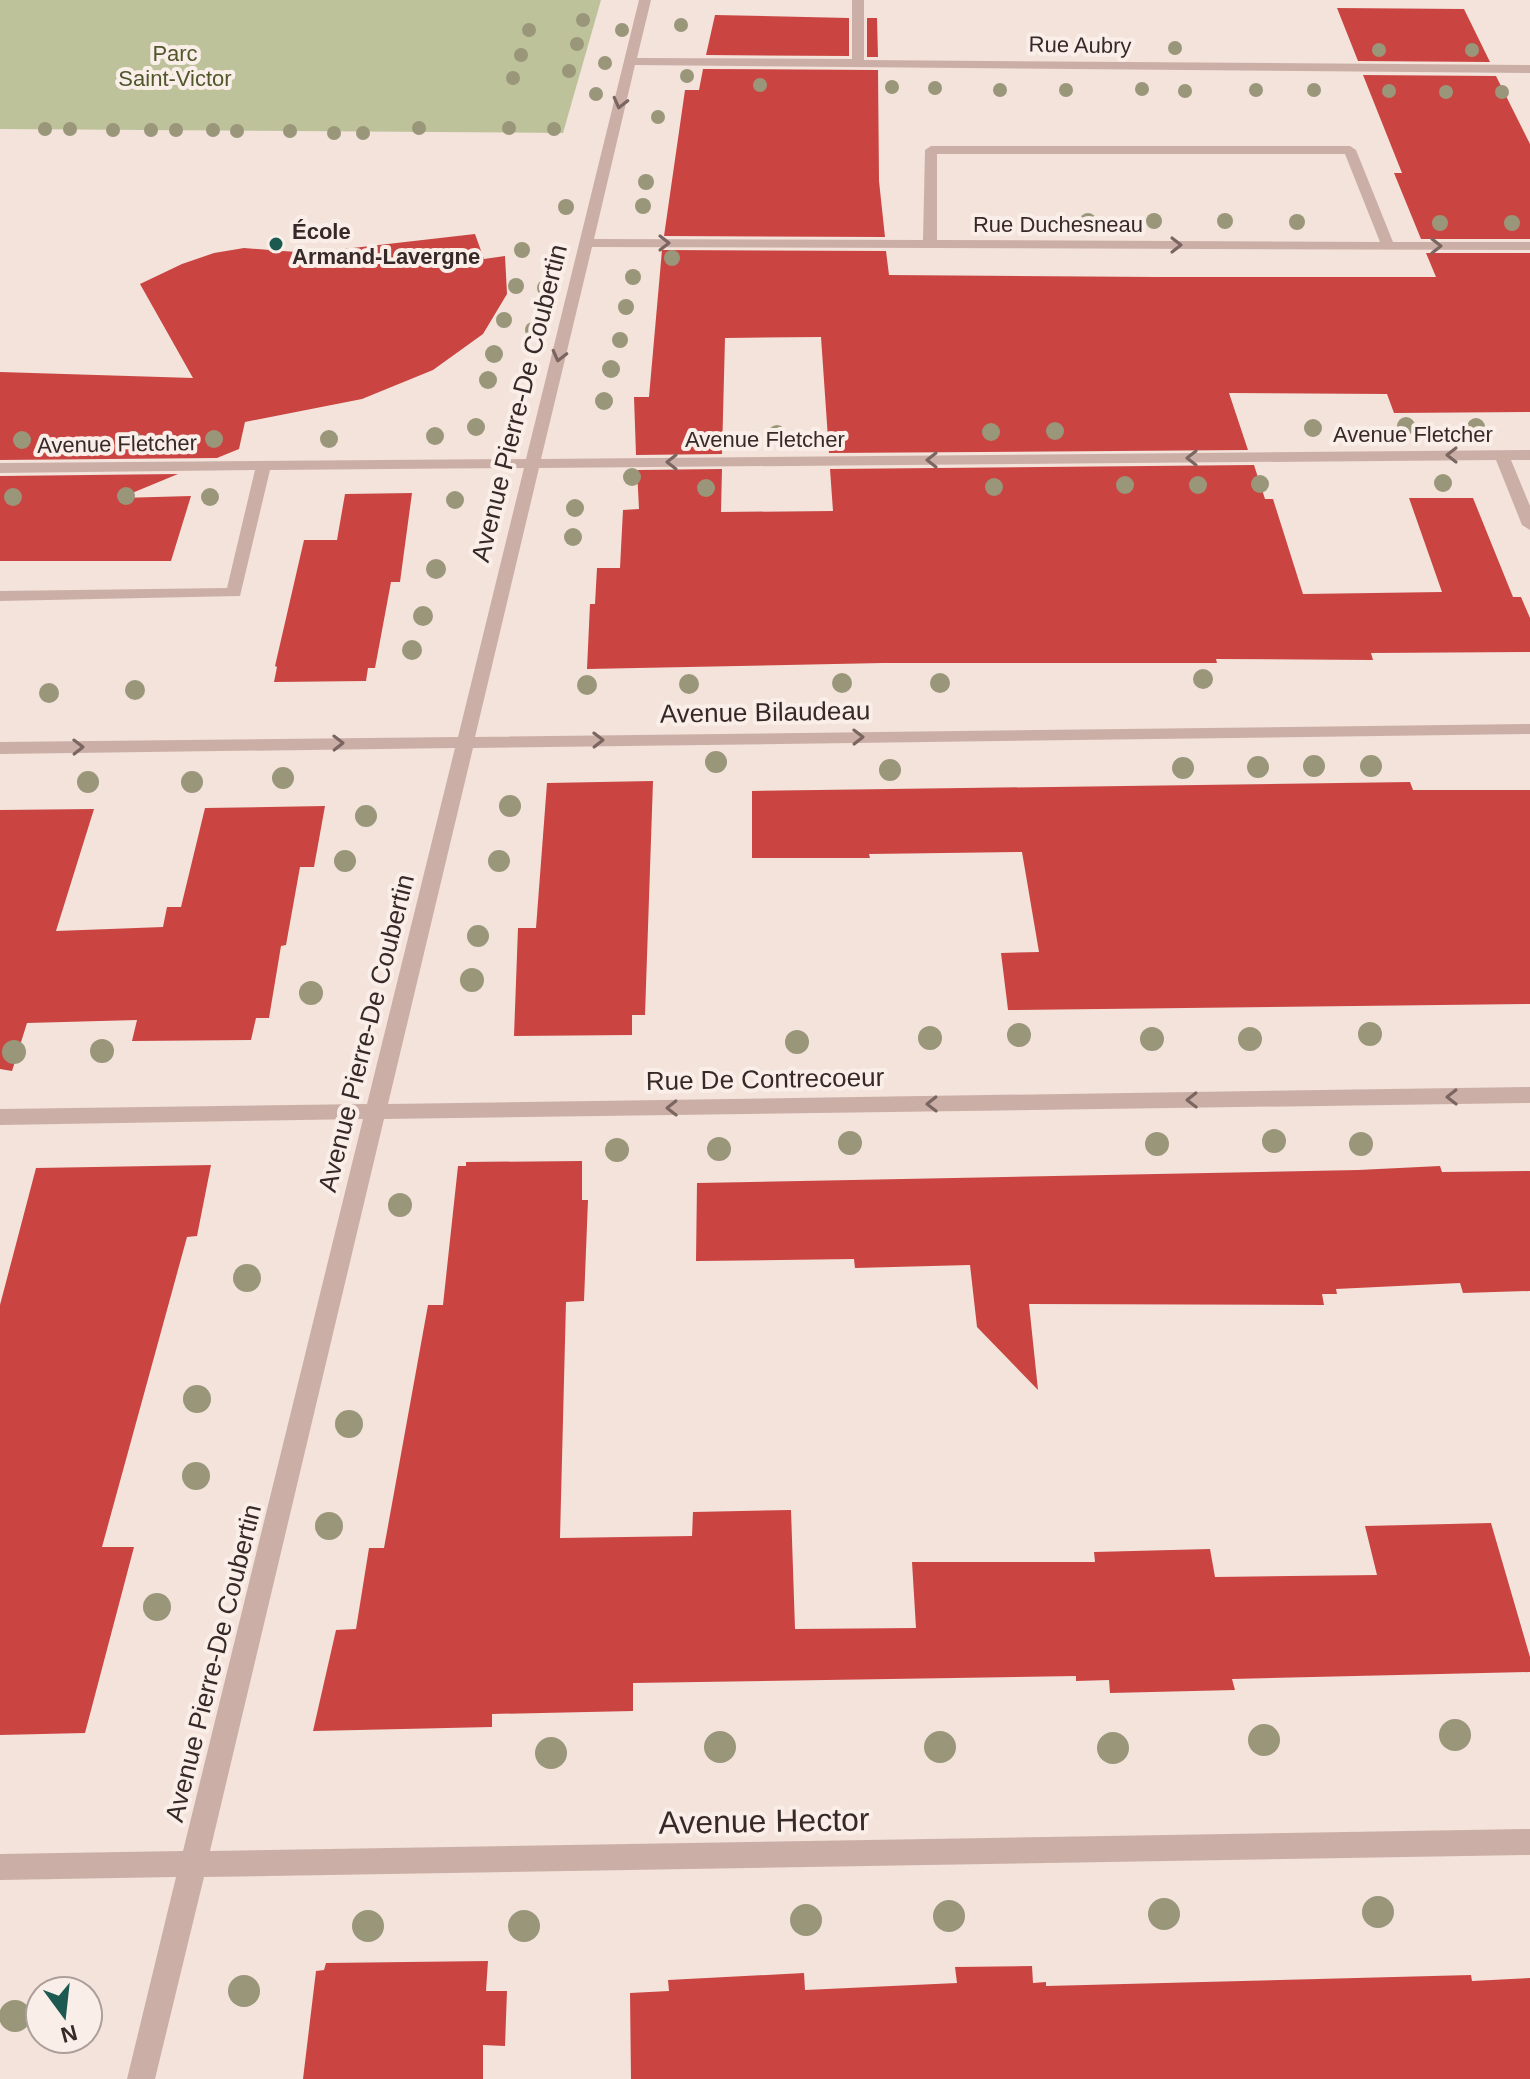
<svg xmlns="http://www.w3.org/2000/svg" width="1530" height="2079" font-family="Helvetica,sans-serif">
	<rect width="100%" height="100%" fill="#f3e3db"/>
	<path fill="#bec29b" d="M0,0H601L563,133L0,129Z"/>
	<path fill="#ca4542" d="M1337,8L1464,9L1490,62L1358,61Z
		M715,15L849,18V56L706,55Z
		M867,18H877L878,57H867Z
		M703,69L878,70L879,181L885,237L664,236L685,90H699Z
		M1363,75L1496,76L1530,144V239H1421L1394,173H1402Z
		M475,234L484,259L505,256L507,294L483,334L433,370L362,399L245,422L239,449L217,458L0,460V372L193,378L140,284L182,264L214,253L244,248L309,253Z
		M662,250L886,251L889,275L1156,277H1436L1426,253H1530V412L1394,413L1387,394L1229,393L1248,450L829,453L821,337L725,338L722,454L636,455L634,397H649Z
		M1254,465L1265,499H1273L1303,594L1442,592L1409,498H1473L1513,597H1521L1530,618V652L1371,653L1373,660L1216,659L1217,663H883L587,669L590,604H595L597,568H620L623,510L639,509L637,470L722,469L721,512L833,511L830,469Z
		M178,474L120,498L191,496L171,561H0V476Z
		M412,493L400,582H391L375,668H368L366,681L274,682L277,667L275,666L304,540H337L345,494Z
		M653,781L645,1015H632V1035L514,1036L518,928H536L547,783Z
		M1410,782L1413,790H1530V1004L1008,1010L1001,953L1039,952L1022,852L869,854L870,858H752V791Z
		M325,806L314,867H300L286,945L281,946L269,1018H256L251,1040L132,1041L137,1020L27,1023L12,1071L0,1069V810L94,809L56,931L163,927L167,907H181L205,808Z
		M582,1161V1200H588L584,1301L566,1302L560,1538L692,1536L693,1512L791,1510L795,1629L916,1628L912,1562H1095L1094,1552L1210,1549L1215,1577L1377,1575L1365,1526L1491,1523L1530,1657V1672L1232,1679L1235,1690L1110,1693L1109,1680L1076,1681V1676L633,1683V1711L492,1714V1727L313,1731L336,1630L356,1629L369,1548H384L428,1305H443L458,1166H466V1162Z
		M211,1165L197,1236L187,1237L102,1547H134L85,1733L0,1735V1305L36,1168Z
		M1440,1166L1442,1172L1530,1171V1291L1463,1293L1460,1283L1336,1289L1337,1294H1322L1324,1305L1029,1304L1038,1390L977,1327L970,1265L855,1268L854,1259L696,1261L697,1183L1358,1170Z
		M488,1961L486,1991H507L505,2046L483,2045V2079H303L316,1971L324,1970L326,1963Z
		M1032,1966L1033,1983L1046,1982V1986L1471,1975L1472,1981L1530,1978V2079H631L630,1993L669,1991L668,1980L804,1973L805,1990L957,1983L955,1967Z"/>
	<g fill="none" stroke-linecap="round" stroke-linejoin="round">
		<path fill="#cbafa7" fill-rule="evenodd" d="M639,0H651L637,58L852,59V0H864V60L1530,65V73L635,65L594,239L923,240L925,150L931,146H1350L1356,150L1393,242H1530V250L592,247L541,459L1530,450V460H1511L1530,506V530L1522,525L1496,460L539,468L475,737L1530,724V734L473,748L388,1104L1530,1087V1103L384,1119L210,1851L1530,1829V1855L204,1877L155,2079H127L176,1877L0,1880V1854L183,1851L363,1119L0,1125V1109L367,1104L455,748L0,754V742L458,737L524,468L270,470L240,596L0,601V591L227,588L255,470L0,473V463L526,459ZM937,154H1345L1380,242L937,240Z"/>
	</g>
	<g fill="#99967a">
		<circle cx="583" cy="20" r="7"/>
		<circle cx="681" cy="25" r="7"/>
		<circle cx="529" cy="30" r="7"/>
		<circle cx="622" cy="30" r="7"/>
		<circle cx="577" cy="44" r="7"/>
		<circle cx="1175" cy="48" r="7"/>
		<circle cx="1379" cy="50" r="7"/>
		<circle cx="1472" cy="50" r="7"/>
		<circle cx="521" cy="55" r="7"/>
		<circle cx="605" cy="63" r="7"/>
		<circle cx="569" cy="71" r="7"/>
		<circle cx="687" cy="76" r="7"/>
		<circle cx="513" cy="78" r="7"/>
		<circle cx="760" cy="85" r="7"/>
		<circle cx="892" cy="87" r="7"/>
		<circle cx="935" cy="88" r="7"/>
		<circle cx="1142" cy="89" r="7"/>
		<circle cx="1000" cy="90" r="7"/>
		<circle cx="1066" cy="90" r="7"/>
		<circle cx="1256" cy="90" r="7"/>
		<circle cx="1314" cy="90" r="7"/>
		<circle cx="1185" cy="91" r="7"/>
		<circle cx="1389" cy="91" r="7"/>
		<circle cx="1446" cy="92" r="7"/>
		<circle cx="1502" cy="92" r="7"/>
		<circle cx="596" cy="94" r="7"/>
		<circle cx="658" cy="117" r="7"/>
		<circle cx="419" cy="128" r="7"/>
		<circle cx="509" cy="128" r="7"/>
		<circle cx="45" cy="129" r="7"/>
		<circle cx="70" cy="129" r="7"/>
		<circle cx="554" cy="129" r="7"/>
		<circle cx="113" cy="130" r="7"/>
		<circle cx="151" cy="130" r="7"/>
		<circle cx="176" cy="130" r="7"/>
		<circle cx="213" cy="130" r="7"/>
		<circle cx="237" cy="131" r="7"/>
		<circle cx="290" cy="131" r="7"/>
		<circle cx="334" cy="133" r="7"/>
		<circle cx="363" cy="133" r="7"/>
		<circle cx="646" cy="182" r="8"/>
		<circle cx="643" cy="206" r="8"/>
		<circle cx="566" cy="207" r="8"/>
		<circle cx="1088" cy="221" r="8"/>
		<circle cx="1154" cy="221" r="8"/>
		<circle cx="1225" cy="221" r="8"/>
		<circle cx="1297" cy="222" r="8"/>
		<circle cx="1440" cy="223" r="8"/>
		<circle cx="1512" cy="223" r="8"/>
		<circle cx="522" cy="250" r="8"/>
		<circle cx="672" cy="258" r="8"/>
		<circle cx="633" cy="277" r="8"/>
		<circle cx="516" cy="286" r="8"/>
		<circle cx="545" cy="288" r="8"/>
		<circle cx="626" cy="307" r="8"/>
		<circle cx="504" cy="320" r="8"/>
		<circle cx="533" cy="330" r="8"/>
		<circle cx="620" cy="340" r="8"/>
		<circle cx="494" cy="354" r="9"/>
		<circle cx="611" cy="369" r="9"/>
		<circle cx="488" cy="380" r="9"/>
		<circle cx="604" cy="401" r="9"/>
		<circle cx="1406" cy="426" r="9"/>
		<circle cx="476" cy="427" r="9"/>
		<circle cx="1476" cy="427" r="9"/>
		<circle cx="1313" cy="428" r="9"/>
		<circle cx="1055" cy="431" r="9"/>
		<circle cx="991" cy="432" r="9"/>
		<circle cx="777" cy="434" r="9"/>
		<circle cx="435" cy="436" r="9"/>
		<circle cx="214" cy="439" r="9"/>
		<circle cx="329" cy="439" r="9"/>
		<circle cx="22" cy="440" r="9"/>
		<circle cx="133" cy="440" r="9"/>
		<circle cx="632" cy="477" r="9"/>
		<circle cx="1443" cy="483" r="9"/>
		<circle cx="1260" cy="484" r="9"/>
		<circle cx="1125" cy="485" r="9"/>
		<circle cx="1198" cy="485" r="9"/>
		<circle cx="994" cy="487" r="9"/>
		<circle cx="706" cy="488" r="9"/>
		<circle cx="126" cy="496" r="9"/>
		<circle cx="13" cy="497" r="9"/>
		<circle cx="210" cy="497" r="9"/>
		<circle cx="455" cy="500" r="9"/>
		<circle cx="575" cy="508" r="9"/>
		<circle cx="573" cy="537" r="9"/>
		<circle cx="436" cy="569" r="10"/>
		<circle cx="423" cy="616" r="10"/>
		<circle cx="412" cy="650" r="10"/>
		<circle cx="1203" cy="679" r="10"/>
		<circle cx="842" cy="683" r="10"/>
		<circle cx="940" cy="683" r="10"/>
		<circle cx="689" cy="684" r="10"/>
		<circle cx="587" cy="685" r="10"/>
		<circle cx="135" cy="690" r="10"/>
		<circle cx="49" cy="693" r="10"/>
		<circle cx="716" cy="762" r="11"/>
		<circle cx="1314" cy="766" r="11"/>
		<circle cx="1371" cy="766" r="11"/>
		<circle cx="1258" cy="767" r="11"/>
		<circle cx="1183" cy="768" r="11"/>
		<circle cx="890" cy="770" r="11"/>
		<circle cx="283" cy="778" r="11"/>
		<circle cx="88" cy="782" r="11"/>
		<circle cx="192" cy="782" r="11"/>
		<circle cx="510" cy="806" r="11"/>
		<circle cx="366" cy="816" r="11"/>
		<circle cx="345" cy="861" r="11"/>
		<circle cx="499" cy="861" r="11"/>
		<circle cx="478" cy="936" r="11"/>
		<circle cx="472" cy="980" r="12"/>
		<circle cx="311" cy="993" r="12"/>
		<circle cx="1370" cy="1034" r="12"/>
		<circle cx="1019" cy="1035" r="12"/>
		<circle cx="930" cy="1038" r="12"/>
		<circle cx="1152" cy="1039" r="12"/>
		<circle cx="1250" cy="1039" r="12"/>
		<circle cx="797" cy="1042" r="12"/>
		<circle cx="102" cy="1051" r="12"/>
		<circle cx="14" cy="1052" r="12"/>
		<circle cx="1274" cy="1141" r="12"/>
		<circle cx="850" cy="1143" r="12"/>
		<circle cx="1157" cy="1144" r="12"/>
		<circle cx="1361" cy="1144" r="12"/>
		<circle cx="719" cy="1149" r="12"/>
		<circle cx="617" cy="1150" r="12"/>
		<circle cx="400" cy="1205" r="12"/>
		<circle cx="247" cy="1278" r="14"/>
		<circle cx="197" cy="1399" r="14"/>
		<circle cx="349" cy="1424" r="14"/>
		<circle cx="196" cy="1476" r="14"/>
		<circle cx="329" cy="1526" r="14"/>
		<circle cx="157" cy="1607" r="14"/>
		<circle cx="1455" cy="1735" r="16"/>
		<circle cx="1264" cy="1740" r="16"/>
		<circle cx="720" cy="1747" r="16"/>
		<circle cx="940" cy="1747" r="16"/>
		<circle cx="1113" cy="1748" r="16"/>
		<circle cx="551" cy="1753" r="16"/>
		<circle cx="1378" cy="1912" r="16"/>
		<circle cx="1164" cy="1914" r="16"/>
		<circle cx="949" cy="1916" r="16"/>
		<circle cx="806" cy="1920" r="16"/>
		<circle cx="368" cy="1926" r="16"/>
		<circle cx="524" cy="1926" r="16"/>
		<circle cx="244" cy="1991" r="16"/>
		<circle cx="15" cy="2016" r="16"/>
	</g>
	<defs><path id="oneway-chevron" d="M-2-3.5L2.5 0L-2 3.5" fill="none" stroke-width="1.6" stroke-linecap="round" stroke-linejoin="round" transform="scale(2)"/></defs>
	<g stroke="#7a6561">
		<use href="#oneway-chevron" transform="translate(620 103) rotate(104)"/>
		<use href="#oneway-chevron" transform="translate(664 243)"/>
		<use href="#oneway-chevron" transform="translate(1176 245)"/>
		<use href="#oneway-chevron" transform="translate(1436 246)"/>
		<use href="#oneway-chevron" transform="translate(559 356) rotate(104)"/>
		<use href="#oneway-chevron" transform="translate(1452 455) rotate(180)"/>
		<use href="#oneway-chevron" transform="translate(1192 458) rotate(180)"/>
		<use href="#oneway-chevron" transform="translate(932 460) rotate(180)"/>
		<use href="#oneway-chevron" transform="translate(672 462) rotate(180)"/>
		<use href="#oneway-chevron" transform="translate(858 737) rotate(-1)"/>
		<use href="#oneway-chevron" transform="translate(598 740) rotate(-1)"/>
		<use href="#oneway-chevron" transform="translate(338 743) rotate(-1)"/>
		<use href="#oneway-chevron" transform="translate(78 747) rotate(-1)"/>
		<use href="#oneway-chevron" transform="translate(1452 1097) rotate(179)"/>
		<use href="#oneway-chevron" transform="translate(1192 1100) rotate(179)"/>
		<use href="#oneway-chevron" transform="translate(932 1104) rotate(179)"/>
		<use href="#oneway-chevron" transform="translate(672 1108) rotate(179)"/>
	</g>
	<circle fill="#1c5a51" stroke="#faeee8" stroke-width="3" cx="276" cy="244" r="8"/>
	<g text-anchor="middle" dominant-baseline="central" stroke-width="8" stroke-linejoin="round" paint-order="stroke">
		<g font-size="22" fill="#372928" stroke="#faeee8">
			<text transform="translate(1080 45) rotate(1)">Rue Aubry</text>
			<text x="1058" y="224">Rue Duchesneau</text>
			<text x="1413" y="434">Avenue Fletcher</text>
			<text x="765" y="439">Avenue Fletcher</text>
			<text transform="translate(117 444) rotate(-1)">Avenue Fletcher</text>
		</g>
		<g font-size="22" fill="#50572b" stroke="#faeee8">
			<text x="175" y="53">Parc<tspan x="175" dy="25">Saint-Victor</tspan></text>
		</g>
		<g font-size="22" font-weight="bold" fill="#372928" stroke="#faeee8" text-anchor="start">
			<text x="292" y="231">École<tspan x="292" dy="25">Armand-Lavergne</tspan></text>
		</g>
		<g font-size="26" fill="#372928" stroke="#faeee8">
			<text transform="translate(519 403) rotate(-76)">Avenue Pierre-De Coubertin</text>
			<text transform="translate(765 712) rotate(-1)">Avenue Bilaudeau</text>
			<text transform="translate(366 1033) rotate(-76)">Avenue Pierre-De Coubertin</text>
			<text transform="translate(765 1079) rotate(-1)">Rue De Contrecoeur</text>
			<text transform="translate(213 1663) rotate(-76)">Avenue Pierre-De Coubertin</text>
		</g>
		<g font-size="32" fill="#372928" stroke="#faeee8">
			<text transform="translate(764 1821) rotate(-1)">Avenue Hector</text>
		</g>
	</g>
	<g transform="translate(64 2015) rotate(165)"><circle r="38" fill="#faeee8" stroke="#ac9f9b" stroke-width="2"/>
	<path d="M0-6L14 30L0 20L-14 30Z" fill="#1c5a51"/>
	<text y="-12" font-size="22" font-weight="bold" text-anchor="middle" fill="#372928">N</text>
	</g>
</svg>
